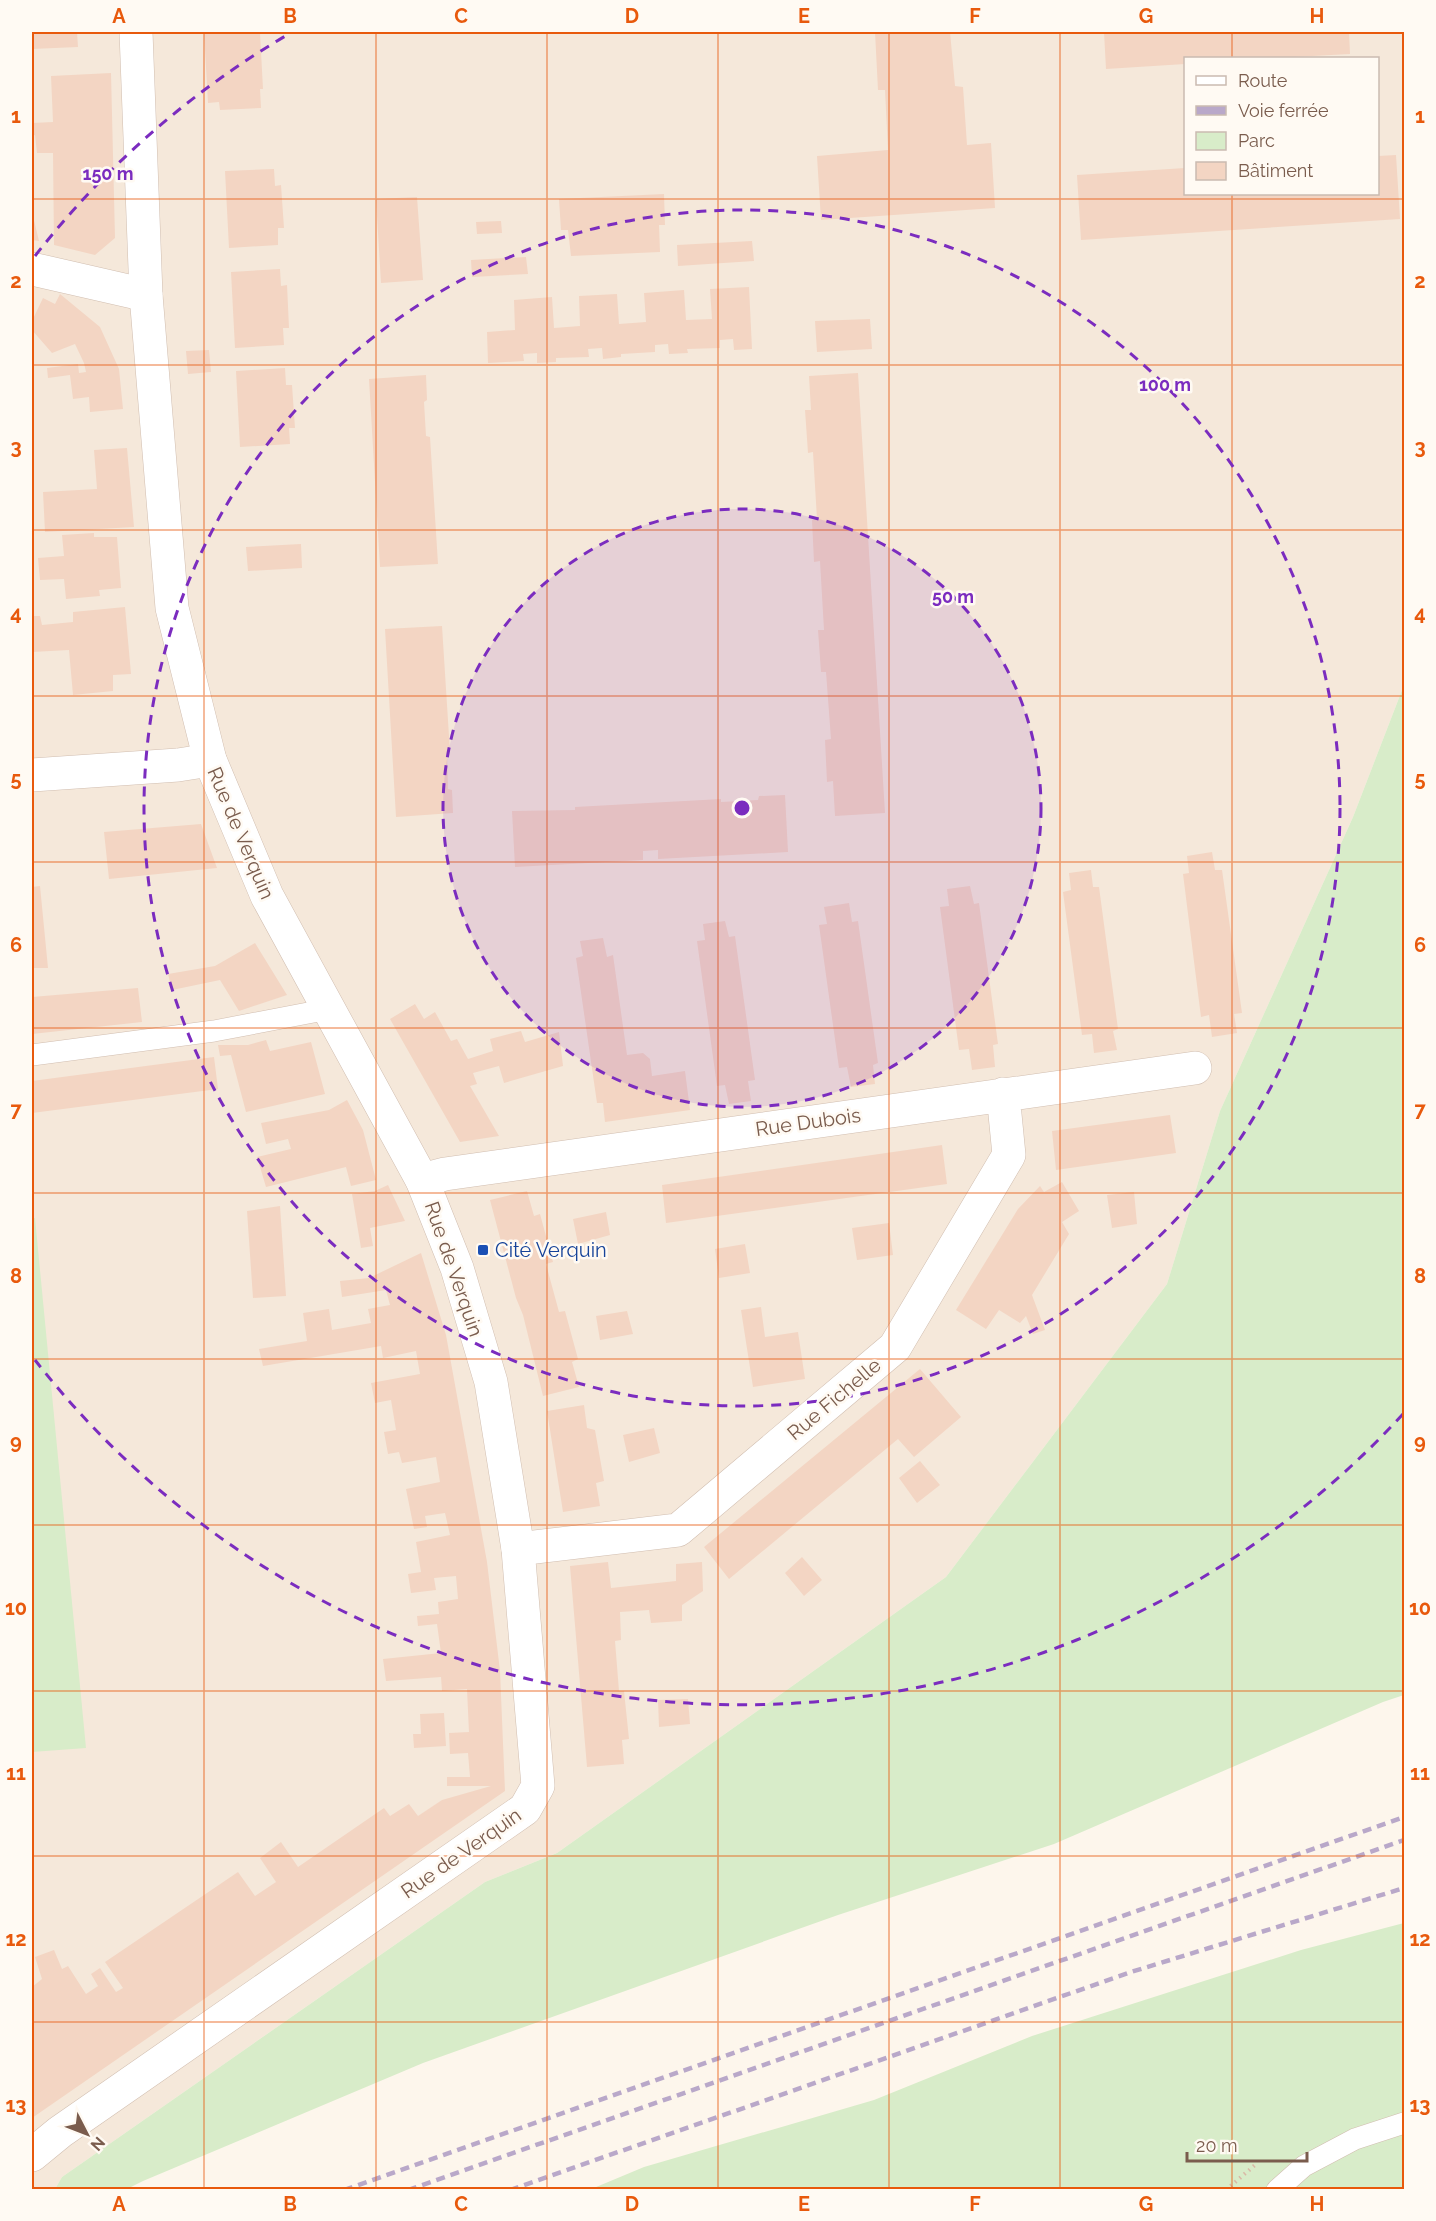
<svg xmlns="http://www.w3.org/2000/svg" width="1436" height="2221" font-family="Raleway,sans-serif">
	<rect width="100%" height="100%" fill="#fdf6ec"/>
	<path fill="#f5e8da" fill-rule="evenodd" d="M32,32H1404V685L1353,817L1220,1111L1167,1284L946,1577L557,1853L485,1882L62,2177L55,2189L32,2190ZM1186,58H1378V194H1186Z"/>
	<path fill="#d8ecc9" d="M1404,685V1695L1383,1702L1054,1844L838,1915L423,2063L143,2181L127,2189H55L62,2177L485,1882L557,1853L946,1577L1167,1284L1220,1111L1353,817Z
		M35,1218L86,1748L32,1752V1219Z
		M1404,1923V2189L589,2190L644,2167L874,2100L1032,2036L1301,1950Z"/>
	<path fill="#f3d5c3" d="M32,32H77L78,47L32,49Z
		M204,32H256L260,33L263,89H260L261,108L220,110L219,102L208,103Z
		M875,32H950L955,86L963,87L967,145L991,143L995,208L821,220L817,156L888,150L885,90H878Z
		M1104,32H1349L1350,54L1275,58H1185V64L1106,69Z
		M111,73L115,238L95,255L54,245L53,153H37L35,135L32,136V123L53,122L51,76Z
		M1396,155L1400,219L1081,240L1077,175L1185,168V194H1378V156Z
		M274,169L275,186L281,185L284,228H278V245L229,248L225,171Z
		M664,194L665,225H659L660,252L571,256L568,230H561L559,199Z
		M417,197L423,280L381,283L376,199Z
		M32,212L39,241L32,240Z
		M501,221L502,233L477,234L476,222Z
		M752,241L754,261L678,266L677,245Z
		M526,257L528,274L472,277L471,260Z
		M280,269L281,286L287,285L289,328H283L284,345L235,348L231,272Z
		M749,287L752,349L734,350L733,339L720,340V348L687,349L688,353L669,354L668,344L655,345V352L621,354V357L603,359L602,348L588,349L589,357L556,358V362L537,363V353L523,354L524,361L488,363L487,332L515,330L514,300L552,297L554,328L580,326L579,296L617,294L619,324L646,322L644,293L684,290L686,320L712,319L710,289Z
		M60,294L100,327L119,369L123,409L90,412L89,397L73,399L70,375L48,378L47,368L78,364L79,373L86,372L84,363L75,344L52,353L32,330V321L43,298L55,304Z
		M870,319L872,349L817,352L815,321Z
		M209,350L211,372L188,374L186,351Z
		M285,368L286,385H292L295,428H289L290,444L240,447L236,371Z
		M858,373L885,813L835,816L833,781L827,782L825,740L831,739L826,672H821L818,630H824L820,561L814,562L812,520L817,519L813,452L808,453L805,410H811L809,376Z
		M426,375L427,400L424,402L426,436L430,437L438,564L380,567L369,379Z
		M127,448L134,527L45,532L43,492L97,489L94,450Z
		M94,533V537H117L121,588L99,590L100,596L66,599L64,579L40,580L38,558L64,556L62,535Z
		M301,544L302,568L248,571L246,547Z
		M125,607L131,674L113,675V691L73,695L69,650L32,652V616H40L42,625L73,622V612Z
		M442,626L450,752H447L448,789L452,790L453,813L396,817L385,629Z
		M785,795L788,852L658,859V850L643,851V860L515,867L512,811L575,810V807L721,799V802L758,800L759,796Z
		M201,824L217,868L109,879L104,832Z
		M1212,852L1215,870H1222L1242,1013L1234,1014L1237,1033L1212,1037L1209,1015L1201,1017L1183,874L1189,873L1187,856Z
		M1091,870L1093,887H1099L1118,1029L1113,1031L1117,1050L1094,1053L1092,1034L1082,1035L1063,892L1071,890L1069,873Z
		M40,886L48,968H32V887Z
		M970,886L974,904L979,903L998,1044L993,1045L995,1067L972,1070L969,1049L959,1050L940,907L949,906L947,889Z
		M849,903L852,922L858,921L878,1063L873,1065L875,1084L851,1087L847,1067L839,1068L819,925L827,924L824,907Z
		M725,921L729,937L735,936L755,1080L748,1081L751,1101L729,1104L725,1085L717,1086L697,941L705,940L703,924Z
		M603,938L607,957L613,955L627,1055L643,1053L650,1059L652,1076L685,1071L690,1110L605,1122L603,1103H597L576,958L583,956L580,941Z
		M255,943L287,995L239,1011L220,980L172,990L168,974L215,966Z
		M138,988L142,1022L32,1034V997Z
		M415,1004L424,1019L435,1012L451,1041L457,1039L468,1059L493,1051L490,1039L521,1031L525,1042L559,1032L563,1066L504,1083L499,1066L473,1073L477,1084L470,1086L499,1136L460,1142L390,1019Z
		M266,1040L270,1051L311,1042L325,1094L246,1112L231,1055L220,1056L218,1045H248Z
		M214,1057L218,1089L32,1113V1081Z
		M347,1100L363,1130L376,1180L351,1186L346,1167L266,1187L257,1157L291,1149L288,1139L266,1144L261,1123L329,1110Z
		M1170,1115L1176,1153L1056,1170L1052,1131Z
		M942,1145L947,1184L666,1223L662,1185Z
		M1062,1182L1079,1211L1062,1222L1069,1234L1032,1295L1045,1330L1033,1334L1026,1316L1020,1323L999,1310L986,1329L956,1310L1018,1209L1040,1186L1044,1192Z
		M388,1185L405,1221L370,1228L373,1246L361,1248L352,1194L375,1191Z
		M527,1191L534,1216L540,1214L553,1262L546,1264L559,1312L565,1311L578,1359L572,1362L579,1387L543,1396L523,1315L516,1298L490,1200Z
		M1134,1192L1137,1224L1112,1228L1107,1195Z
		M280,1206L286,1296L253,1298L247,1211Z
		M606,1212L610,1235L578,1244L573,1219Z
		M889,1223L893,1255L857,1260L852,1228Z
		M745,1244L750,1273L719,1278L715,1249Z
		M421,1253L446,1335L487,1562L500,1671L505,1791L32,2118V1987L42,1979L35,1957L54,1950L62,1969L68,1966L86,1994L98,1986L91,1974L100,1968L116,1992L123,1988L105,1962L238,1872L255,1896L276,1882L260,1858L281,1842L298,1867L384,1808L390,1816L409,1804L418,1816L442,1800L491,1786H447V1777H470L468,1753L450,1754L449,1733L469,1732L467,1689L442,1691L441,1677L386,1681L383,1659L441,1653L437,1624L418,1626L417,1616L439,1614L438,1602L458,1599L456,1576L434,1578L436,1590L411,1593L408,1574L421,1572L416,1542L450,1535L445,1513L425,1516L427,1527L414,1529L406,1489L440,1482L436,1457L402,1463L399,1452L388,1454L384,1432L396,1430L391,1400L375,1403L371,1383L420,1374L416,1351L383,1358L381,1346L263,1366L259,1349L307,1341L303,1313L329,1309L332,1330L371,1323L368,1309L390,1305L386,1290L342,1297L340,1281L369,1278Z
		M761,1307L765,1337L798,1332L805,1379L753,1387L741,1310Z
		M627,1311L633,1334L600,1340L596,1316Z
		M920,1369L961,1417L914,1457L898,1439L729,1579L704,1547Z
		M584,1405L587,1428L595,1430L604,1481L596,1483L600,1506L563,1512L547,1411Z
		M654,1428L660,1453L629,1462L623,1435Z
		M920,1461L940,1485L917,1503L899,1478Z
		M802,1557L822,1580L804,1596L785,1573Z
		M608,1562L611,1588L676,1581V1564L702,1562L703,1591L682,1605V1621L651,1623L649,1610L620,1612L621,1640L615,1641L619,1691H624L629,1739L622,1740L624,1764L587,1767L570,1566Z
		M688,1699L690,1724L659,1727L658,1700Z
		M444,1713L446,1746L414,1748L413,1734H421L420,1714Z"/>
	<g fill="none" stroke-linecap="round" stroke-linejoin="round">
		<g stroke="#d1beb0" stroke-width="22">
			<path id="service" d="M32,1055L214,1031L329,1009
				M1277,2190L1304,2166L1355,2139L1404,2123"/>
		</g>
		<g stroke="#d1beb0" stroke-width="34">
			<path id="minor" d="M32,269L146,295
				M32,775L178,765L210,760
				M422,1180L445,1174L1195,1068
				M518,1549L678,1530L895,1347L1009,1155L1003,1094"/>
		</g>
		<g stroke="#d1beb0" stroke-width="34">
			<path id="tertiary" d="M32,2155L60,2132L525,1809L538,1786L518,1549L491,1382L457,1268L422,1180L267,896L210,760L172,608L146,295L136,32"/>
		</g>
		<path stroke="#d9b8a5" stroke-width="4" stroke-dasharray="1.5 4.5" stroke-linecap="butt" d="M1226,2190L1255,2165"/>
		<use href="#service" stroke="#fff" stroke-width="21"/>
		<use href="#minor" stroke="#fff" stroke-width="33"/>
		<use href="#tertiary" stroke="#fff" stroke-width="33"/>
		<path stroke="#b9a8c9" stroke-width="4.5" stroke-dasharray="9 6" stroke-linecap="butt" d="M344,2190L1404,1817
			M408,2190L1404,1840
			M510,2190L1131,1972L1404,1888"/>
	</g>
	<path fill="none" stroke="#e8590c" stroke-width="1.5" stroke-opacity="0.55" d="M204,32V2190M376,32V2190M547,32V2190M718,32V2190M889,32V2190M1060,32V2190M1232,32V58M1232,194V2190M32,199H1404M32,365H1404M32,530H1404M32,696H1404M32,862H1404M32,1028H1404M32,1193H1404M32,1359H1404M32,1525H1404M32,1691H1404M32,1856H1404M32,2022H1404"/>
	<circle cx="742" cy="808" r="299" fill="#7b2cbf" fill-opacity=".12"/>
	<g fill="none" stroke="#7b2cbf" stroke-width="3" stroke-dasharray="10 8">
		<circle cx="742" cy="808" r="299"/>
		<circle cx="742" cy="808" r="598"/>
		<path d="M1403 1414A897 897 0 0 1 35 1360M35 256A897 897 0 0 1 287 35"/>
	</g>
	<rect fill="#1a4fb4" stroke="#fffaf3" stroke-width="2" x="477" y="1244" width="12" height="12" rx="3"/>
	<g text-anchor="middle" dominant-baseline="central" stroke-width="5" stroke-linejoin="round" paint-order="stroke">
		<g font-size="20" fill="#7a5c4d" stroke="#fffaf3">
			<text transform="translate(241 833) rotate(67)">Rue de Verquin</text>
			<text transform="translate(808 1122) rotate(-8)">Rue Dubois</text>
			<text transform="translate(454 1269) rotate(71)">Rue de Verquin</text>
			<text transform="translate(834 1399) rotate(-40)">Rue Fichelle</text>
			<text transform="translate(461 1853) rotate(-35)">Rue de Verquin</text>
		</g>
		<g font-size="20" fill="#164399" stroke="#fffaf3" text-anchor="start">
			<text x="495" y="1250">Cité Verquin</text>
		</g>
	</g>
	<circle cx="742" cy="808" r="9" fill="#7b2cbf" stroke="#fffaf3" stroke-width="3"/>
	<g font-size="18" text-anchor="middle" font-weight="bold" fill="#7b2cbf" stroke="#fffaf3" stroke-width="5" stroke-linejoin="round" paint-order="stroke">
		<text x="108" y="180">150 m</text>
		<text x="1165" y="391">100 m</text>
		<text x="953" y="603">50 m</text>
	</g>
	<rect width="1436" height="2221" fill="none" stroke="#fffaf3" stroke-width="66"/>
	<rect x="1184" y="57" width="195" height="138" fill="#fffaf3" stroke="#cabbb1" stroke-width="1.5"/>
	<rect x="1196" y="76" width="30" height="9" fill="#ffffff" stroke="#cabbb1" stroke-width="1.5"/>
	<text x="1238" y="87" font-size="18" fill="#7a5c4d">Route</text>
	<rect x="1196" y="106" width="30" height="9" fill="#b9a8c9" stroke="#cabbb1" stroke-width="1.5"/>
	<text x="1238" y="117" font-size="18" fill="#7a5c4d">Voie ferrée</text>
	<rect x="1196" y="132" width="30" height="18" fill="#d8ecc9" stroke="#cabbb1" stroke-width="1.5"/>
	<text x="1238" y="147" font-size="18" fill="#7a5c4d">Parc</text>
	<rect x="1196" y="162" width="30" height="18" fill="#f3d5c3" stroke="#cabbb1" stroke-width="1.5"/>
	<text x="1238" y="177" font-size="18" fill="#7a5c4d">Bâtiment</text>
	<g transform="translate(87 2134) rotate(132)" stroke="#fffaf3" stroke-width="4.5" paint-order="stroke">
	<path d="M0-4.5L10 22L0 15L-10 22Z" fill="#7a5c4d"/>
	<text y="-9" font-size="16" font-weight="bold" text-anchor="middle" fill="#7a5c4d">N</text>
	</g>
	<path d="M1187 2152v9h120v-9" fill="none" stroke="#7a5c4d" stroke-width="3"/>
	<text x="1196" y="2152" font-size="18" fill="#7a5c4d" stroke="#fffaf3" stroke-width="4.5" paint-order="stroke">20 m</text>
	<rect x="33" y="33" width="1370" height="2155" fill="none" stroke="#e8590c" stroke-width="2"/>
	<g font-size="20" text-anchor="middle" font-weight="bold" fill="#e8590c">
		<text x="119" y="23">A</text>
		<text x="290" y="23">B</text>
		<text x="461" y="23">C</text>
		<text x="632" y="23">D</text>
		<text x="804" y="23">E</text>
		<text x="975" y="23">F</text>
		<text x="1146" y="23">G</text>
		<text x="1317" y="23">H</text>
		<text x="16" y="123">1</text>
		<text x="1420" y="123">1</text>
		<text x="16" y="288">2</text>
		<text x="1420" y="288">2</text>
		<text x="16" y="454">3</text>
		<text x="1420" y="454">3</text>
		<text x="16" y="620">4</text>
		<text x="1420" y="620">4</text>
		<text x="16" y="786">5</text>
		<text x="1420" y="786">5</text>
		<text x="16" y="952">6</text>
		<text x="1420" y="952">6</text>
		<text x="16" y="1117">7</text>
		<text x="1420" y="1117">7</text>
		<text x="16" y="1283">8</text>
		<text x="1420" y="1283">8</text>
		<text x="16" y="1449">9</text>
		<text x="1420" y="1449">9</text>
		<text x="16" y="1615">10</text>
		<text x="1420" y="1615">10</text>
		<text x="16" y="1780">11</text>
		<text x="1420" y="1780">11</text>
		<text x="16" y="1946">12</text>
		<text x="1420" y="1946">12</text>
		<text x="16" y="2112">13</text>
		<text x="1420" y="2112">13</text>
		<text x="119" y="2211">A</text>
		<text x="290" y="2211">B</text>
		<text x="461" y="2211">C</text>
		<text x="632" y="2211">D</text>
		<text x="804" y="2211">E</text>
		<text x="975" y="2211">F</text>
		<text x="1146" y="2211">G</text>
		<text x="1317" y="2211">H</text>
	</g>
</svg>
